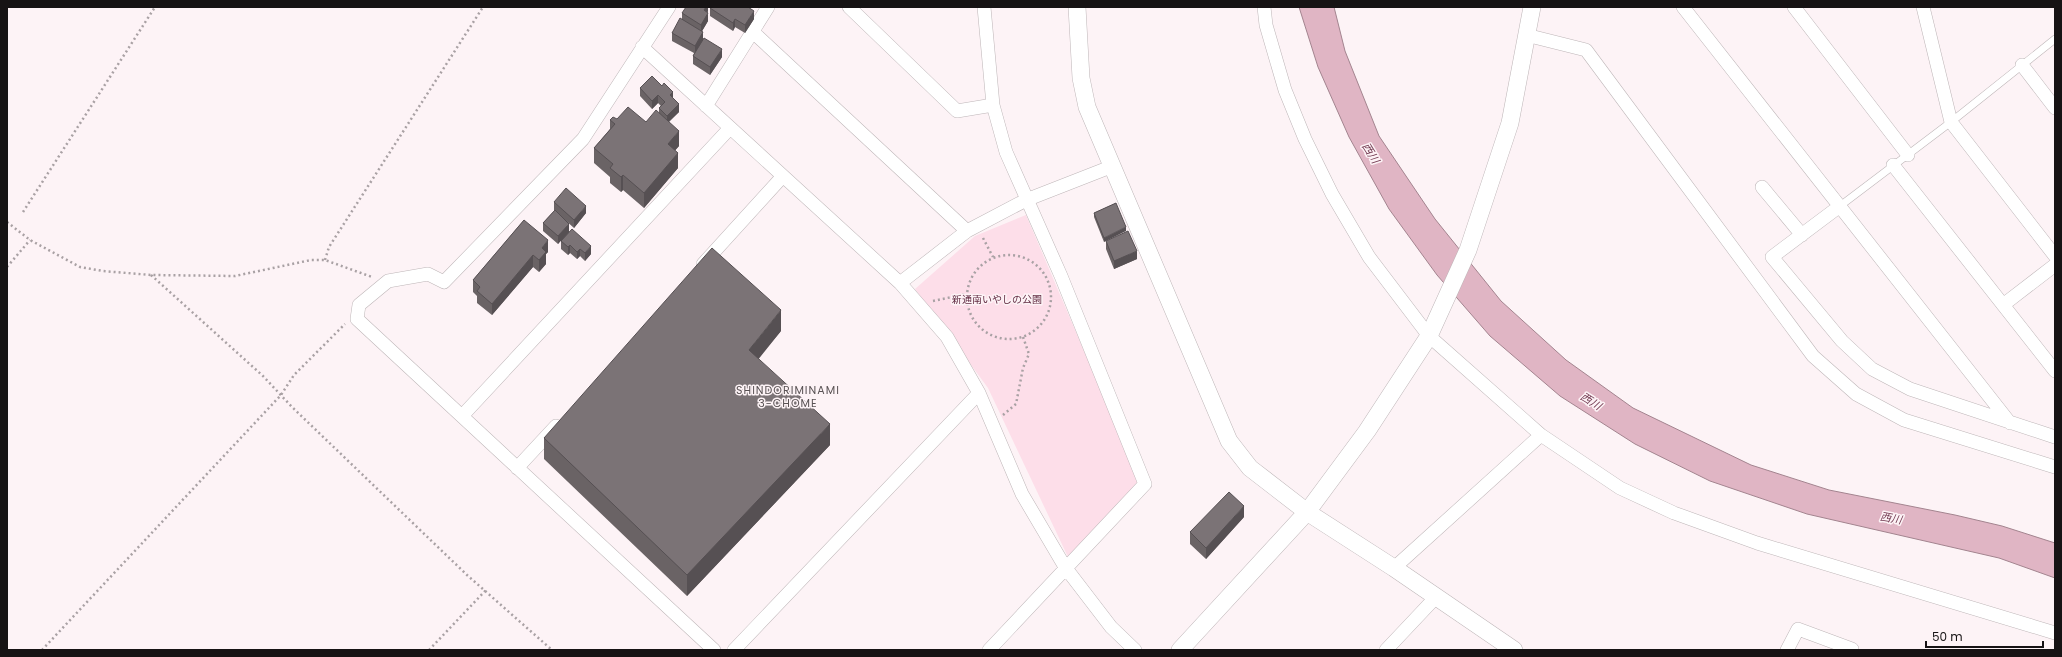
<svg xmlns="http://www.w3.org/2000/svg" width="2062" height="657" font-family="Poppins,'Noto Sans JP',sans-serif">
	<rect width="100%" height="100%" fill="#fdf3f6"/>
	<path fill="#fddee9" d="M1026,215L1140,482L1068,557L988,388L915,289L975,236Z"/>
	<path fill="#e0b5c4" stroke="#a3848f" d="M1299,7H1334L1345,51L1379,136L1435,219L1501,301L1566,360L1633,408L1751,465L1829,490L1955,515L2002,526L2055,543V578L1999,558L1807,514L1710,481L1635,444L1560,396L1490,336L1437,275L1389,209L1349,137L1318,67Z"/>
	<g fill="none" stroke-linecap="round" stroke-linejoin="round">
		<g stroke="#beb6b8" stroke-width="8">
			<path id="service" d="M1840,206L1951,122L2055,39"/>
		</g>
		<g stroke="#beb6b8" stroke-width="14">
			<path id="minor" d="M669,7L583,139L444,282L428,274L388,281L359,305L357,319L714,650
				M849,7L957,111L993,105
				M984,7L993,105L1006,152L1061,276L1145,484L989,650
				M1264,7L1266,25L1285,90L1305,139L1332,194L1369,257L1429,336L1541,435L1620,488L1674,513L1757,543L2055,633
				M1683,7L2010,423
				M1794,7L1908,155
				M1923,7L1951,122L2055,256
				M753,32L967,231
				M1526,35L1586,50L1813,356L1856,394L1904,420L2055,467
				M642,47L900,283L947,337L979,393L1022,494L1065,567L1111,627L1135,650
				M2022,65L2055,108
				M706,106L768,7
				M1893,165L2055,371
				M1762,187L1802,235
				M1840,206L1772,257L1842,341L1872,369L1910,389L2055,437
				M703,264L783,176
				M900,283L967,231L1026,200L1113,166
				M2003,305L2055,265
				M462,416L730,128
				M517,468L556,426
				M1394,568L1541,435
				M734,650L979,393
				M1386,650L1436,597
				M1787,650L1798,629L1852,649L1851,650"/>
		</g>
		<g stroke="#beb6b8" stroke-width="18">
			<path id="tertiary" d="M1077,7L1081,78L1087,107L1229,441L1250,468L1307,512L1394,568L1514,650
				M1180,650L1307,512L1367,431L1429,336L1468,250L1510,123L1532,7"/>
		</g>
		<path stroke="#a9a1a4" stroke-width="2.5" stroke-dasharray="2 3" stroke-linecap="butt" d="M23,212L155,7
			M7,222L30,240L80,267L103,271L151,275L235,276L311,260H325L372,277
			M983,238L993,257
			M967 297a42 42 0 1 1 84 0a42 42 0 1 1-84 0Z
			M325,260L329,247L483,7
			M7,267L30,240
			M151,275L263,376L292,407L467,575L552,650
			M933,301L966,294
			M1003,415L1016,404L1023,368L1029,354L1023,337
			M42,650L281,395L294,375L345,324
			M429,650L486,590"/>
		<use href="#service" stroke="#fff" stroke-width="7"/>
		<use href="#minor" stroke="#fff" stroke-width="13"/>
		<use href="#tertiary" stroke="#fff" stroke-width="17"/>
	</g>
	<path fill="#6a6365" d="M708,7V11L707,13L708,21L702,31L703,39L722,57L710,75L693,64V56L694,53L672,41V33L682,19V13Z
		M710,8L754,19L745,33L735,27L733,31L710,16Z
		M640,88L673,98L679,112L669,122L679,146L675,150L678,168L644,208L623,190L621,192L610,183V177L594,163V148L610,129V120L617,119L646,122L659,113V108L661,106L658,103L652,109L640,96Z
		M554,202L586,213L574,228L564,219L569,231L591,254L585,261L580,256L577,259L570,253L568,255L561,249V240L558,244L543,231V223L554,211Z
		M1116,203L1104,242L1094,217V213Z
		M524,220L548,252L546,254V264L539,272L533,267L492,315L477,303V296L473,292V280Z
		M1106,241L1137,259L1114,269L1106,249Z
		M781,331L758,358L830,445L687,596L544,459V438Z
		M1244,517L1206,559L1190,544V532Z"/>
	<path fill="#565053" d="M706,7H708V11L704,18V10Z
		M754,11V19L745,33V25Z
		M708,13V21L701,33V25Z
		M735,19V27L733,31V23Z
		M703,32V40L695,54V46Z
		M722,49V57L710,75V67Z
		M673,92V100L670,95Z
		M658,95V103L652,109V101Z
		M679,104V112L667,123V116Z
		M679,131V146L668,159V144Z
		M678,153V168L644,208V193Z
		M623,175V190L621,192V177Z
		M586,206V213L574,228V220Z
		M569,224V232L558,244V236Z
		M1126,227V231L1104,242V238Z
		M548,240V252L546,254V264L539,272V260L542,248Z
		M570,245V253L568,255V247Z
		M591,246V254L585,261V253Z
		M580,249V256L577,259V252Z
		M1137,251V259L1114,269V261Z
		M533,255V267L492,315V304Z
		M781,310V331L749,371V350Z
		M830,424V445L687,596V575Z
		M1244,506V517L1206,559V548Z"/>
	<path fill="#7b7376" stroke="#565053" d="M686,7H706L704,10L708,13L701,25L682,13Z
		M711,7H748L754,11L745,25L735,19L733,23L710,8Z
		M680,18L703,32L695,46L672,33Z
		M704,38L722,49L710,67L693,56Z
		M652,76L662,86L664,83L673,92L670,95L679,104L667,116L659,108L665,102L658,95L652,101L640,88Z
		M628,107L646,122L656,110L679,131L668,144L678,153L644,193L623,175L621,177L610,168L613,164L594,148L615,124L610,120L613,117L617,119Z
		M566,188L586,206L574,220L554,202Z
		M1116,203L1126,227L1104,238L1094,213Z
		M555,210L569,224L558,236L543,223Z
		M524,220L548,240L542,248L546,252L539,260L533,255L492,304L477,291L480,287L473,280Z
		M572,229L591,246L585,253L580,249L577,252L570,245L568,247L561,241Z
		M1128,231L1137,251L1114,261L1106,241Z
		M712,248L781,310L749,350L830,424L687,575L544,438Z
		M1229,492L1244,506L1206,548L1190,532Z"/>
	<g text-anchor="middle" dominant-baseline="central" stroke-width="3" stroke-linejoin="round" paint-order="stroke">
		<g font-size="10" fill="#612b42" stroke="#fdf3f6">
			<text x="997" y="299">新通南いやしの公園</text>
		</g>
		<g font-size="11" font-style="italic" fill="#733b52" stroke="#fdf3f6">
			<text transform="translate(1371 153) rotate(58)">西川</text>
			<text transform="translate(1591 401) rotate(32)">西川</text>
			<text transform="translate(1891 518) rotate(10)">西川</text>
		</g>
		<g font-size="11" letter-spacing="1" fill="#595254" stroke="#fdf3f6">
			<text x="788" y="390">SHINDORIMINAMI<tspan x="788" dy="13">3-CHOME</tspan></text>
		</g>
	</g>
	<rect width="2062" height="657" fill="none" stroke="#161314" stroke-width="16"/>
	<path d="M1926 641v6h117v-6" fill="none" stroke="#161314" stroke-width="2"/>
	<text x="1932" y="641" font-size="12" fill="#161314" stroke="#fdf3f6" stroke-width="3" paint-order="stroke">50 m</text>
</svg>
